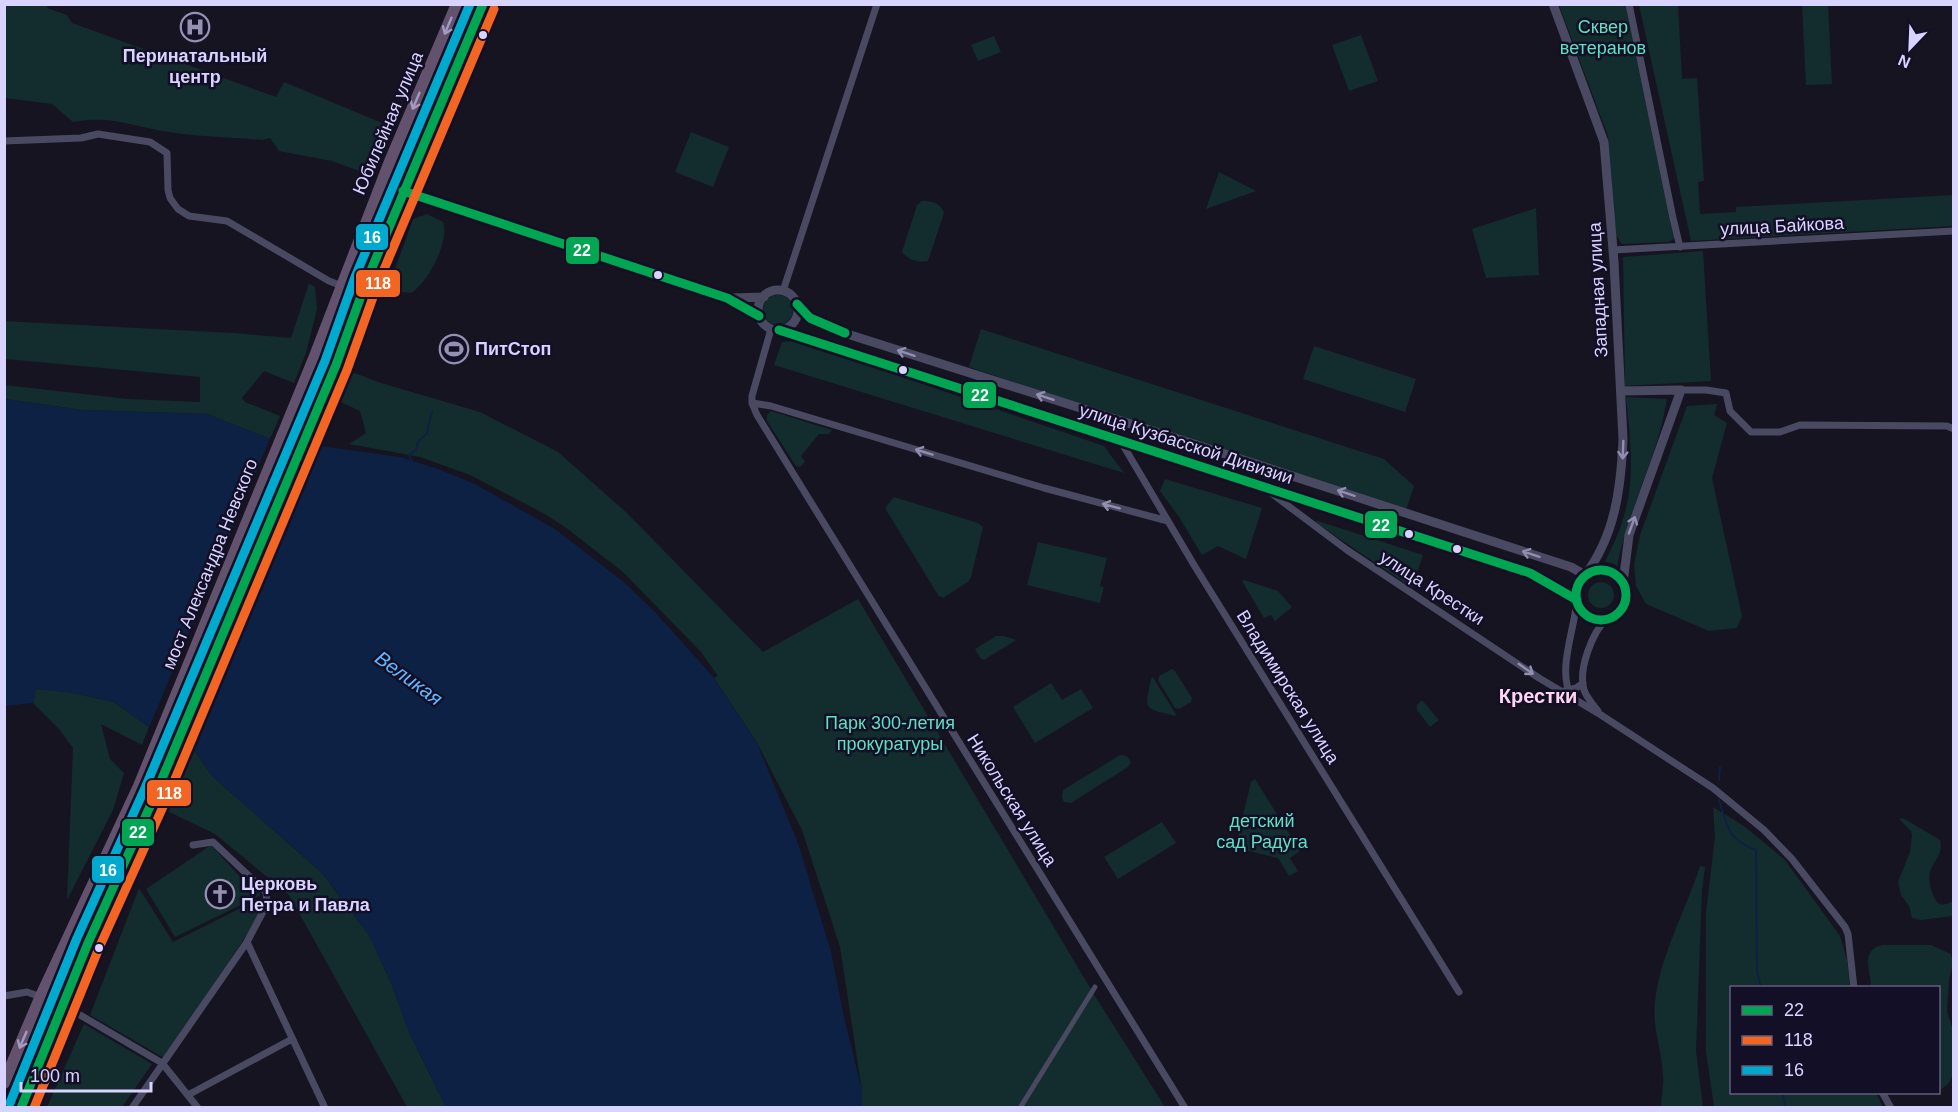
<svg xmlns="http://www.w3.org/2000/svg" width="1958" height="1112" font-family="Arial,sans-serif">
	<rect width="100%" height="100%" fill="#161421"/>
	<path fill="#132c2d" d="M4,5H48L47,8L67,15L72,23L276,97L284,82L382,123L362,172L332,161L279,151L270,138L262,140C231,137 199,137 169,132C132,127 112,115 73,122L52,104L5,98Z
		M1559,5H1626L1675,238L1669,242L1622,244L1615,234L1608,136Z
		M1639,5H1678L1682,79L1697,78L1704,181L1698,182L1700,214L1736,212V207L1953,195V226L1691,241Z
		M1802,5H1828L1832,84L1806,85Z
		M1361,35L1378,81L1349,91L1332,45Z
		M994,36L1001,52L978,61L971,45Z
		M691,132L729,147L713,187L675,172Z
		M1219,172L1256,191L1206,209Z
		M922,201C932,201 941,203 944,213L928,261C917,263 909,260 902,252L917,205Z
		M1536,208L1539,275L1486,278L1472,229Z
		M427,214L443,222C450,241 428,283 411,293C401,292 396,291 390,283L413,219Z
		M1703,251L1711,381L1625,386L1623,257Z
		M309,283L315,287L317,309L306,353L294,383L264,371L242,398L245,402L280,416L270,439L207,414L82,410L5,399V385L128,399L200,402V377L5,359L4,321L234,333L291,338Z
		M763 310a15 15 0 1 1 30 0a15 15 0 1 1-30 0Z
		M981,329L1384,459L1414,486L1405,513L969,367Z
		M797,341L1104,446L1124,473L774,365L782,342Z
		M1314,346L1416,379L1405,412L1303,379Z
		M347,370L381,383L480,412L558,452L627,513L763,652L858,599L1095,996L1165,1107H862V1091L840,947L802,830L756,741L714,678L718,676L701,652L623,572L565,527L543,513L470,475L420,457L349,444L366,433L360,411L334,399Z
		M1626,397L1667,399C1658,457 1628,509 1617,566L1612,563L1605,562C1611,548 1619,534 1623,519C1636,479 1630,437 1626,397Z
		M1717,404L1714,415L1727,423L1712,478L1742,616L1737,628L1709,631L1646,604L1636,586L1634,565L1640,535L1687,406Z
		M771,411L832,430L829,434H819L801,456L805,462L800,467L796,466L767,421V415Z
		M1165,479L1262,508L1246,559L1218,546L1202,555L1179,517L1160,491Z
		M894,497L978,523L983,527L971,577L968,582L943,598L938,595L885,508Z
		M1315,520L1423,555L1412,588L1318,524Z
		M1038,542L1107,558L1100,586L1104,587L1100,603L1027,585Z
		M1244,580L1278,591L1292,607L1275,621L1271,615L1264,618L1242,581Z
		M1588 595a13 13 0 1 1 26 0a13 13 0 1 1-26 0Z
		M996,636H1004L1016,640L984,660L980,658L975,649Z
		M1172,669L1175,671L1192,698L1191,702L1179,709L1175,708L1158,680L1159,676Z
		M1152,676L1177,716C1142,708 1144,711 1152,676Z
		M1051,683L1062,700L1081,689L1093,708L1035,743L1013,707Z
		M36,689L68,692L114,702L149,727L142,745L101,724L110,759L124,773L113,810L67,900L73,748L59,729L33,703Z
		M1422,700L1439,720L1430,727L1417,710V705Z
		M191,745L212,776L322,873L369,935L392,985L409,1032L446,1107H407L289,895L215,834L163,809Z
		M1120,755L1127,756L1131,762L1128,767L1071,803L1064,802L1062,798L1063,790Z
		M1255,779L1300,851L1290,858L1298,871L1289,876L1278,858L1235,848L1251,782Z
		M1713,807L1744,826L1785,860L1840,936L1847,960L1850,987L1732,988V1092L1876,1093L1883,1107H1714L1706,1052V912L1715,837Z
		M1903,818L1940,840C1946,861 1919,864 1934,897C1939,908 1945,905 1953,901V916L1921,920L1912,918L1909,906L1901,895L1898,882L1910,852L1912,835L1911,831L1899,819Z
		M1162,822L1176,843L1118,879L1104,857Z
		M211,845L242,879L245,877L261,895L175,937L146,889Z
		M1700,866L1705,867L1702,890L1696,1051L1703,1107H1661C1661,1097 1664,1086 1663,1075C1662,1051 1652,1027 1655,1002C1660,955 1686,910 1700,866Z
		M139,888L173,942L261,898L265,908L164,1058L90,1015Z
		M1883,945H1931L1951,954L1953,963L1949,980L1947,1012L1953,1030V1075L1948,1084L1939,1091L1938,988L1871,987C1871,971 1859,950 1883,945Z
		M84,1024L152,1064L122,1107H47Z"/>
	<path fill="#0d2144" d="M5,399L82,410L207,414L270,439L400,457L438,469L475,484L555,529L625,583L656,613L714,678L756,741L798,843L831,952L844,1017L862,1091V1107H446L409,1032L392,985L369,935L322,873L212,776L191,745L149,727L114,702L68,692L36,689L33,703L5,706Z"/>
	<path fill="#161421" d="M271,436L316,444L189,748L148,730Z"/>
	<g fill="none" stroke-linecap="round" stroke-linejoin="round">
		<path stroke="#0d2144" stroke-width="2" d="M412,462L409,455L416,450L418,442L427,433L432,411
			M1719,780L1720,767
			M1719,800C1728,828 1727,839 1756,850L1757,971L1761,988
			M1782,1092L1786,1108"/>
		<path stroke="#4a4962" stroke-width="5" d="M1020,1108L1095,987"/>
		<path stroke="#4a4962" stroke-width="7" d="M1629,4L1673,218L1680,247
			M4,141L81,138L98,134L150,142L167,153L168,190L170,198L178,209L189,216L227,221L329,281L342,286
			M1613,250L1954,231
			M783,291L877,4
			M771,329L752,396V403L757,415L1185,1108
			M1681,390H1706L1726,393L1730,411L1751,432H1780L1800,425L1947,426L1954,429
			M752,403L771,406L1044,488L1168,521
			M1120,440L1194,565L1459,992
			M1263,487L1347,550L1539,678L1601,715L1713,788L1764,830L1792,859L1845,927L1848,934L1854,988
			M1564,691L1576,688L1583,683
			M1572,697C1556,673 1575,628 1577,600
			M1598,711C1593,705 1587,698 1584,690C1578,669 1592,633 1607,618
			M247,942L325,1108
			M4,996L27,992L63,1005L162,1063L198,1108
			M1882,1092L1891,1108
			M188,1095L292,1039
			M132,1108L247,942L267,904L266,892L213,842L193,845"/>
		<path stroke="#4a4962" stroke-width="9" d="M382,181L419,197L727,298L759,316
			M758 310a20 20 0 1 1 40 0a20 20 0 1 1-40 0Z
			M732,298L764,297
			M797,304L810,318L841,332L1219,452L1571,567L1585,575C1615,536 1621,488 1623,439L1614,262L1604,142L1553,4
			M779,330L1530,573L1577,600
			M1621,391L1681,390L1629,535L1623,583
			M1576 595a25 25 0 1 1 50 0a25 25 0 1 1-50 0Z"/>
		<path stroke="#62526e" stroke-width="12" d="M4,1083L41,996L139,786L315,356L391,159L457,4
			M21,1108L88,943L156,793L336,365L366,282L483,4"/>
		<g stroke="#130f26" stroke-width="14">
			<path id="bus-1" d="M403,191L727,298L759,316
				M797,304L810,318L845,333
				M779,330L1530,573L1577,600
				M1576 595a25 25 0 1 1 50 0a25 25 0 1 1-50 0Z
				M21,1108L88,943L156,793L336,365L366,282L483,4"/>
		</g>
		<g stroke="#130f26" stroke-width="14">
			<path id="bus-2" d="M34,1108L99,948L167,798L347,370L377,286L494,9"/>
		</g>
		<g stroke="#130f26" stroke-width="14">
			<path id="bus-3" d="M10,1103L77,938L145,788L325,361L355,277L470,4"/>
		</g>
		<use href="#bus-1" stroke="#00a651" stroke-width="9"/>
		<use href="#bus-2" stroke="#f26522" stroke-width="9"/>
		<use href="#bus-3" stroke="#00a9ce" stroke-width="9"/>
	</g>
	<defs><path id="oneway-shaft" d="M-6 0H5M1.5-3L5.5 0L1.5 3" fill="none" stroke-width="1.6" stroke-linecap="round" stroke-linejoin="round" transform="scale(1.5)"/></defs>
	<g stroke="#a39abe">
		<use href="#oneway-shaft" transform="translate(448 26) rotate(113)"/>
		<use href="#oneway-shaft" transform="translate(416 101) rotate(113)"/>
		<use href="#oneway-shaft" transform="translate(23 1040) rotate(113)"/>
	</g>
	<g stroke="#928eb0">
		<use href="#oneway-shaft" transform="translate(906 353) rotate(-162)"/>
		<use href="#oneway-shaft" transform="translate(1045 397) rotate(-162)"/>
		<use href="#oneway-shaft" transform="translate(1623 450) rotate(92)"/>
		<use href="#oneway-shaft" transform="translate(924 452) rotate(-163)"/>
		<use href="#oneway-shaft" transform="translate(1346 493) rotate(-162)"/>
		<use href="#oneway-shaft" transform="translate(1111 506) rotate(-165)"/>
		<use href="#oneway-shaft" transform="translate(1632 525) rotate(-70)"/>
		<use href="#oneway-shaft" transform="translate(1531 554) rotate(-162)"/>
		<use href="#oneway-shaft" transform="translate(1526 669) rotate(35)"/>
	</g>
	<defs>
		<g id="hospital-ring" transform="scale(1.5)"><circle r="9.5" fill="#130f26" stroke="#9591b1" stroke-width="1.5"/><path d="M-5-5h3v3.5h4V-5h3V5h-3V1.5h-4V5h-3Z" fill="#9591b1"/></g>
		<g id="stadium-ring" transform="scale(1.5)"><circle r="9.5" fill="#130f26" stroke="#9591b1" stroke-width="1.5"/><path d="M0-5a6.5 5 0 1 0 0 10a6.5 5 0 1 0 0-10ZM-3.5-1.8h7v3.6h-7Z" fill="#9591b1"/></g>
		<g id="church-ring" transform="scale(1.5)"><circle r="9.5" fill="#130f26" stroke="#9591b1" stroke-width="1.5"/><path d="M-1.2-6h2.4v3.5h3.3v2.4h-3.3V6h-2.4V-.1h-3.3v-2.4h3.3Z" fill="#9591b1"/></g>
	</defs>
	<g fill-rule="evenodd">
		<use href="#hospital-ring" x="195" y="27"/>
		<use href="#stadium-ring" x="454" y="349"/>
		<use href="#church-ring" x="220" y="894"/>
	</g>
	<g fill="#d9d4ff" stroke="#130f26" stroke-width="2">
		<circle cx="483" cy="35" r="5"/>
		<circle cx="658" cy="275" r="5"/>
		<circle cx="903" cy="370" r="5"/>
		<circle cx="1409" cy="534" r="5"/>
		<circle cx="1457" cy="549" r="5"/>
		<circle cx="99" cy="948" r="5"/>
	</g>
	<g text-anchor="middle" dominant-baseline="central" stroke-width="5" stroke-linejoin="round" paint-order="stroke">
		<g font-size="18" fill="#5fe0c0" stroke="#130f26">
			<text x="1603" y="27">Сквер<tspan x="1603" dy="21">ветеранов</tspan></text>
			<text x="890" y="723">Парк 300-летия<tspan x="890" dy="21">прокуратуры</tspan></text>
			<text x="1262" y="821">детский<tspan x="1262" dy="21">сад Радуга</tspan></text>
		</g>
		<g font-size="18" font-weight="bold" fill="#d9d4ff" stroke="#130f26" text-anchor="start">
			<text x="195" y="56" text-anchor="middle">Перинатальный<tspan x="195" dy="21">центр</tspan></text>
			<text x="475" y="349">ПитСтоп</text>
			<text x="241" y="884">Церковь<tspan x="241" dy="21">Петра и Павла</tspan></text>
		</g>
		<g font-size="18" fill="#d9d4ff" stroke="#130f26">
			<text transform="translate(388 123) rotate(-67)">Юбилейная улица</text>
			<text transform="translate(1782 226) rotate(-3)">улица Байкова</text>
			<text transform="translate(1598 290) rotate(-93)">Западная улица</text>
			<text transform="translate(1186 444) rotate(18)">улица Кузбасской Дивизии</text>
			<text transform="translate(210 564) rotate(-68)">мост Александра Невского</text>
			<text transform="translate(1432 588) rotate(33)">улица Крестки</text>
			<text transform="translate(1288 687) rotate(58)">Владимирская улица</text>
			<text transform="translate(1012 800) rotate(58)">Никольская улица</text>
		</g>
		<g font-size="20" font-style="italic" fill="#62b6ff" stroke="#130f26">
			<text transform="translate(409 678) rotate(36)">Великая</text>
		</g>
		<g font-size="20" font-weight="bold" fill="#ffd6f0" stroke="#130f26">
			<text x="1538" y="696">Крестки</text>
		</g>
	</g>
	<g stroke="#130f26" stroke-width="2">
		<rect x="355" y="223" width="34" height="28" rx="6" fill="#00a9ce"/>
		<rect x="565" y="236" width="35" height="29" rx="6" fill="#00a651"/>
		<rect x="355" y="269" width="46" height="29" rx="6" fill="#f26522"/>
		<rect x="962" y="381" width="35" height="28" rx="6" fill="#00a651"/>
		<rect x="1364" y="510" width="34" height="29" rx="6" fill="#00a651"/>
		<rect x="146" y="779" width="46" height="28" rx="6" fill="#f26522"/>
		<rect x="121" y="818" width="34" height="29" rx="6" fill="#00a651"/>
		<rect x="91" y="855" width="34" height="29" rx="6" fill="#00a9ce"/>
	</g>
	<g font-size="16" text-anchor="middle" font-weight="bold" fill="#fff">
		<text x="372" y="243">16</text>
		<text x="582" y="256">22</text>
		<text x="378" y="289">118</text>
		<text x="980" y="401">22</text>
		<text x="1381" y="531">22</text>
		<text x="169" y="799">118</text>
		<text x="138" y="838">22</text>
		<text x="108" y="876">16</text>
	</g>
	<rect width="1958" height="1112" fill="none" stroke="#d9d4ff" stroke-width="12"/>
	<rect x="1730" y="986" width="210" height="108" fill="#130f26" stroke="#625e7d" stroke-width="1.5"/>
	<rect x="1742" y="1006" width="30" height="9" fill="#00a651" stroke="#625e7d" stroke-width="1.5"/>
	<text x="1784" y="1016" font-size="18" fill="#d9d4ff">22</text>
	<rect x="1742" y="1036" width="30" height="9" fill="#f26522" stroke="#625e7d" stroke-width="1.5"/>
	<text x="1784" y="1046" font-size="18" fill="#d9d4ff">118</text>
	<rect x="1742" y="1066" width="30" height="9" fill="#00a9ce" stroke="#625e7d" stroke-width="1.5"/>
	<text x="1784" y="1076" font-size="18" fill="#d9d4ff">16</text>
	<g transform="translate(1910 48) rotate(203)" stroke="#130f26" stroke-width="4.5" paint-order="stroke">
	<path d="M0-4.5L10 22L0 15L-10 22Z" fill="#d9d4ff"/>
	<text y="-9" font-size="16" font-weight="bold" text-anchor="middle" fill="#d9d4ff">N</text>
	</g>
	<path d="M21 1082v9h130v-9" fill="none" stroke="#d9d4ff" stroke-width="3"/>
	<text x="30" y="1082" font-size="18" fill="#d9d4ff" stroke="#130f26" stroke-width="4.5" paint-order="stroke">100 m</text>
</svg>
